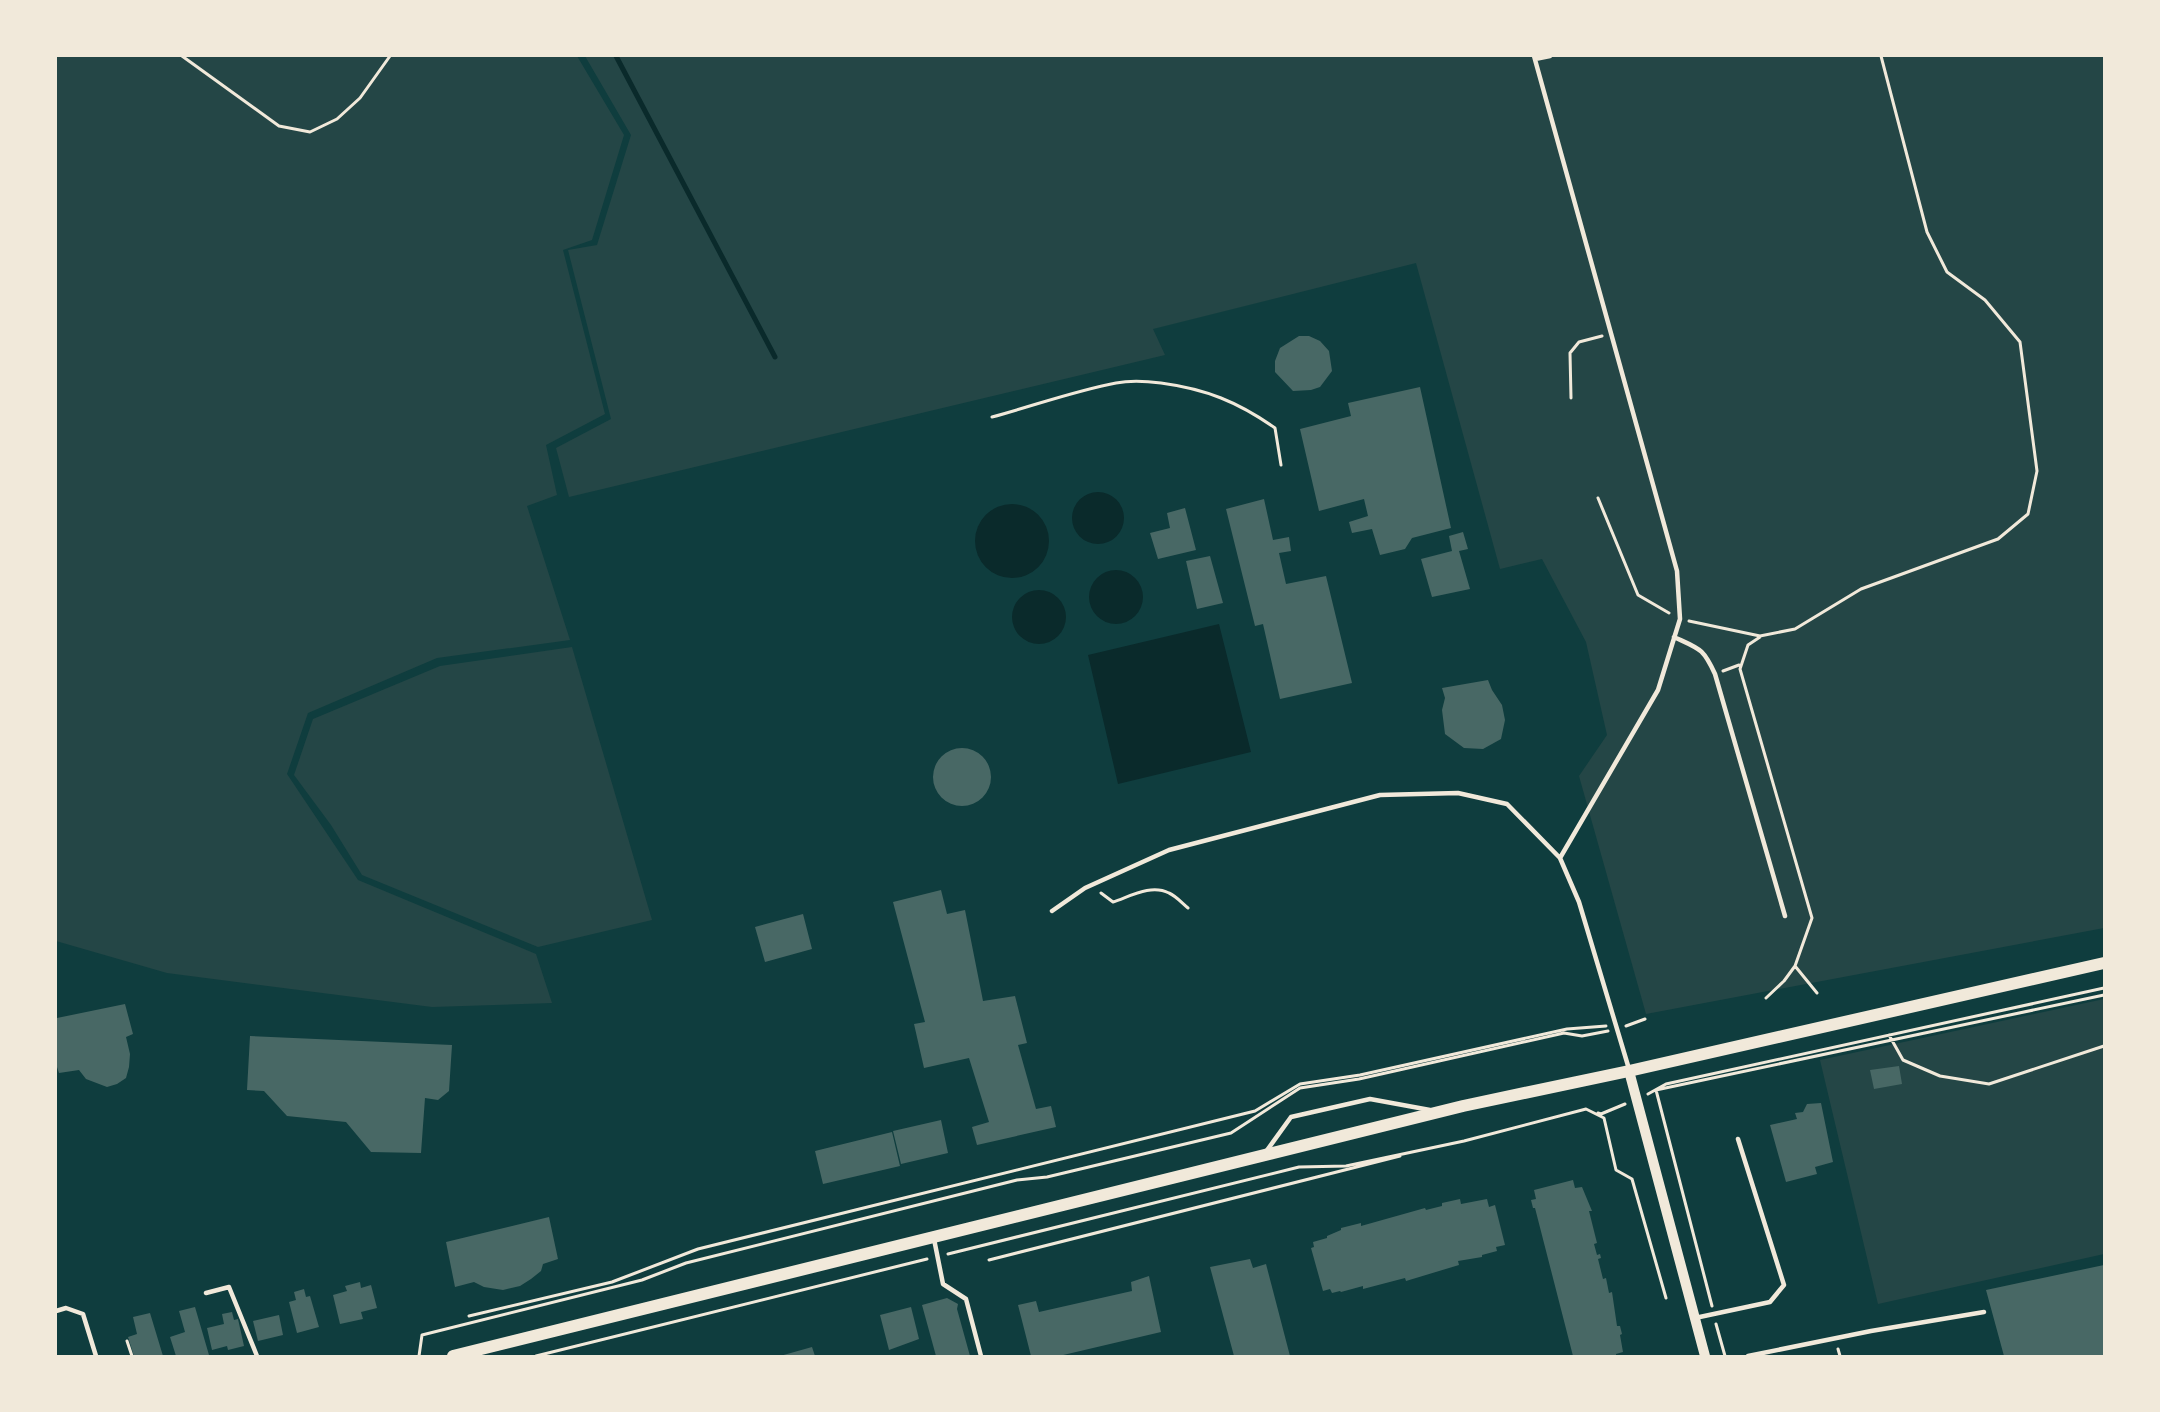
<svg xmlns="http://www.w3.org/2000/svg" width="2160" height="1412" font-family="Karla,sans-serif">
	<rect width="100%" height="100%" fill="#0f3d3e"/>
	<path fill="#244646" d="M56,56H577L624,135L592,240L563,250L605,414L546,445L557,495L527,506L570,640L437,658L308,713L287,774L358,880L536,954L552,1003L432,1007L167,973L56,941Z
		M585,56H2104V928L1646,1014L1579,776L1607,735L1586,642L1542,559L1500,569L1416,263L1153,329L1165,355L569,497L556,448L611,419L568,250L597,245L631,135Z
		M572,647L652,920L538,947L362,875L331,825L294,775L313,719L440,666Z
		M2104,999V1254L1878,1304L1820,1060Z"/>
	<path fill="#0a2a2b" d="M1072 518a26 26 0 1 1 52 0a26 26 0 1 1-52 0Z
		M975 541a37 37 0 1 1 74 0a37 37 0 1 1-74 0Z
		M1089 597a27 27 0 1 1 54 0a27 27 0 1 1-54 0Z
		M1012 617a27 27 0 1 1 54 0a27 27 0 1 1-54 0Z
		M1219,624L1251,752L1118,784L1088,655Z"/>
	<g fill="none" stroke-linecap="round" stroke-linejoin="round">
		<path stroke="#0a2a2b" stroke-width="5" d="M616,56L775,357"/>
	</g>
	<path fill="#486865" d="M1299,336H1309L1320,341L1329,351L1332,371L1320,387L1311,390L1293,391L1275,372V361L1280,348Z
		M1420,387L1451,528L1412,538L1405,549L1380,555L1372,529L1352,533L1349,522L1368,516L1364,499L1319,511L1300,429L1351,416L1348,403Z
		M1264,499L1273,540L1289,537L1291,551L1279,553L1286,584L1326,576L1352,683L1280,699L1263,624L1255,626L1226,509Z
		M1185,508L1196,550L1158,559L1150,533L1170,528L1167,513Z
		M1463,532L1468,549L1459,551L1470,589L1432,597L1421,559L1452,551L1449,536Z
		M1210,556L1223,603L1197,609L1186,561Z
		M1488,680L1492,690L1502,705L1505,720L1501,739L1483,749L1464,748L1445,734L1442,710L1445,698L1442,688Z
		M933 777a29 29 0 1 1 58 0a29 29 0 1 1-58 0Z
		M941,890L947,914L965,910L983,1001L1015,996L1027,1043L1018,1045L1036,1109L1051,1106L1056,1127L977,1145L972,1127L989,1122L969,1058L924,1068L914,1024L925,1022L893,902Z
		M803,914L812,949L765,962L755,927Z
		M125,1004L133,1034L126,1037L130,1054L129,1067L126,1078L117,1084L107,1087L86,1079L79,1070L59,1073L56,1064V1013L57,1018Z
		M250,1036L452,1045L449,1091L438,1100L425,1098L421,1153L371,1152L346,1122L287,1116L264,1091L247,1090Z
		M1899,1066L1902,1084L1874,1089L1870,1070Z
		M1821,1103L1833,1162L1815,1167L1817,1174L1786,1182L1770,1125L1797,1119L1795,1113L1803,1112L1807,1104Z
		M941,1120L948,1153L901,1164L893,1131Z
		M892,1132L900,1166L823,1184L815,1151Z
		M1573,1180L1575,1188L1582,1187L1592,1211H1589L1597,1243L1594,1244L1597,1255L1600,1254L1601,1258L1598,1259L1603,1279L1606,1278L1609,1293L1612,1292L1617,1326H1620L1622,1334L1620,1335L1623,1352L1616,1354V1356H1573L1535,1208H1533L1531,1200L1536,1199L1534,1190Z
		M1460,1199L1461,1204L1487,1199L1489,1207L1495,1205L1505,1245L1496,1247L1497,1251L1482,1255V1257L1458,1261L1459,1265L1406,1281L1405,1278L1363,1289V1286L1341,1292L1340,1291L1332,1293L1330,1289L1323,1291L1311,1248L1314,1247L1313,1242L1327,1238V1236L1341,1230V1228L1361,1223V1226L1425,1208L1426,1210L1442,1206V1203Z
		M549,1217L558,1259L543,1264L541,1271L531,1279L520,1286L503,1290L484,1287L474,1282L455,1287L446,1242Z
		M1250,1259L1253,1268L1266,1264L1290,1356H1234L1210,1267Z
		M2104,1265V1356H2004L1986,1290Z
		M1149,1276L1161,1332L1059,1356H1031L1018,1305L1036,1301L1039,1312L1132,1291L1131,1282Z
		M360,1282L361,1288L371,1285L377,1308L361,1312L363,1319L340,1324L333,1295L347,1291L345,1286Z
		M304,1289L306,1297L310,1296L319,1327L297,1333L289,1302L296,1300L294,1292Z
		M947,1298L958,1304L957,1309L970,1356H936L922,1305Z
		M195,1307L209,1355L176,1356L170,1337L185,1332L179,1311Z
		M911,1307L919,1339L889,1350L880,1315Z
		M232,1312L234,1320L238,1319L244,1346L228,1350L227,1346L212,1350L207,1328L224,1324L222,1314Z
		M150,1313L163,1356H134L128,1337L137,1334L133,1317Z
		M279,1315L283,1335L258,1341L253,1321Z
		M812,1347L815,1356H780Z"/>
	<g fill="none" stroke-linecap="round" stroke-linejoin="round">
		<path stroke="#f1e9da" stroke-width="3" d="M182,56L279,126L310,132L337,119L360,98L390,56
			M1571,398L1570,353L1579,342L1602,336
			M992,417C1033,406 1074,391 1116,383C1131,380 1146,381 1161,383C1206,389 1238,402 1275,428L1281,465
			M1598,498L1638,595L1669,613
			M1689,621L1760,636L1795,629L1861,589L1998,539L2028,514L2037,471L2020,342L1985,300L1947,272L1927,232L1881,56
			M1760,637L1748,645L1740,669L1812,918L1795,966L1817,993
			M1723,671L1739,665
			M1101,893L1113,902C1131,896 1151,884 1169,893C1176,896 1182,903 1188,908
			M1766,998L1784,981L1795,966
			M1626,1026L1645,1019
			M1889,1035L1903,1060L1940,1076L1989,1084L2104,1046
			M1648,1094L1666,1084L2104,988
			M1598,1113L1601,1114L1625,1104
			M948,1254L1299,1167L1346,1166L1464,1141L1586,1109L1604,1118L1616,1170L1632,1179L1666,1298
			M989,1260L1400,1156
			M1712,1306L1656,1090L2104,995
			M469,1316L612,1282L698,1249L1255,1111L1300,1084L1360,1075L1567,1029L1606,1026
			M1716,1324L1725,1356
			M127,1341L132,1356
			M1838,1349L1840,1356
			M419,1356L422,1335L642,1280L686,1263L1017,1180L1047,1177L1231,1133L1300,1088L1359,1079L1564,1033L1582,1036L1608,1031
			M536,1356L927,1259"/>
		<path stroke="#f1e9da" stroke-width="4.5" d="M1534,56L1677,571L1680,619L1658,690L1560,858
			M1535,59L1550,56
			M1674,637C1700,649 1703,648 1715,674L1785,916
			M1052,911L1085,888L1169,850L1380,795L1458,793L1507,804L1560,858L1579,902L1629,1069
			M1265,1153L1291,1117L1370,1099L1430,1110
			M934,1239L943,1284L966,1299L981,1356
			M206,1293L229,1287L257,1356
			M56,1311L66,1308L83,1314L96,1356
			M1695,1318L1770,1302L1784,1285L1738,1139
			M1748,1356L1871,1331L1984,1312"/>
		<path stroke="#f1e9da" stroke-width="10" d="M1629,1071L1705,1356"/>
		<path stroke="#f1e9da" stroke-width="12" d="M453,1356L1463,1106L1629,1071L2104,963"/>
	</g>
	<rect width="2160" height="1412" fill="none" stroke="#f1e9da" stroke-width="114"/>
</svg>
